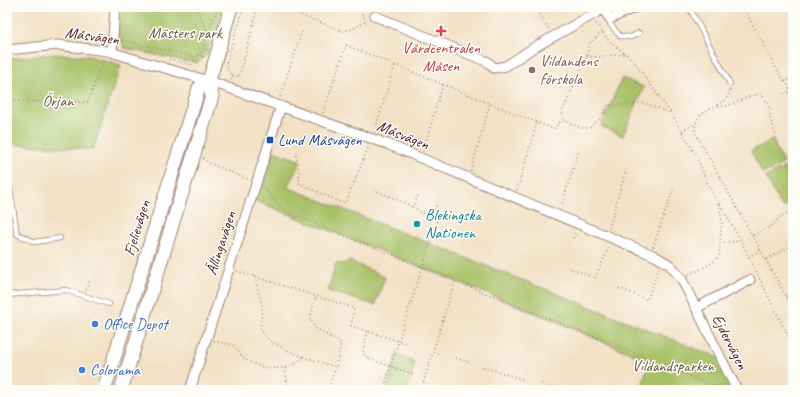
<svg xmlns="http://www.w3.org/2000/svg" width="800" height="397" font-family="Caveat,sans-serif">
	<rect width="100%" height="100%" fill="#fdfcf7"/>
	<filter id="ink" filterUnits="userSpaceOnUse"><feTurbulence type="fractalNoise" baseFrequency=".025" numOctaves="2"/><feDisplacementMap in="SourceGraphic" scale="8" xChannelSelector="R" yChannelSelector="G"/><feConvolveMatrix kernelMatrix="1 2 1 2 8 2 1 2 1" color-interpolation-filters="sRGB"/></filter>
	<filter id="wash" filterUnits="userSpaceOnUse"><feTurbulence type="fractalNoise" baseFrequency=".012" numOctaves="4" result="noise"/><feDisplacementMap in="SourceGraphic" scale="16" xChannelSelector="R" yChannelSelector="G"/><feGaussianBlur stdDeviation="0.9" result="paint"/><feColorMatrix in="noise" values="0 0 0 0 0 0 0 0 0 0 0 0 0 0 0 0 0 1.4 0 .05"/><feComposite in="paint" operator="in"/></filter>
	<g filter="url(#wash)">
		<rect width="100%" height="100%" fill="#f2e1c4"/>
		<path fill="#a9c167" stroke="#7a7049" d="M118,7H223L207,55L197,63L189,61L188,62L124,48L121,37L117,36Z
			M52,54L89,56L121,65L93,149L7,144V59Z
			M622,78L644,87L623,136L601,126Z
			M772,140L784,163L763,174L751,151Z
			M267,149L301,161L287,187L722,359L737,390H641L649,361L538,314L251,199Z
			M785,167L793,183V202L782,208L766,177Z
			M350,261L385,277L375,305L328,291L336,263L343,264Z
			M397,353L415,363L407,390H386Z"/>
	</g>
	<g filter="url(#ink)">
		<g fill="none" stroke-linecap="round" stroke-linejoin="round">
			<g stroke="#9e8078" stroke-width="6">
				<path id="service" d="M689,7L730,84
					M610,19V24L620,36L631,37L639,33
					M7,181H9L17,234L35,242L60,238
					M7,295L66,290L109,304"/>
			</g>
			<g stroke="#9e8078" stroke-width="11">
				<path id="minor" d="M602,7L610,19L636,7
					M375,16L488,62L494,68L506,66L533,48L603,9
					M7,50L58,45L107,51L209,81L387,144L655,256L670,265L681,278L737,390
					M112,52L115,7
					M696,308L750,280
					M190,390L281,106"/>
			</g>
			<g stroke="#9e8078" stroke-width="15">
				<path id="secondary" d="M104,390L199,88L209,81
					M121,390L212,96L209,81L231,7"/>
			</g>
			<path stroke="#9e8078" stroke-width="1.5" stroke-dasharray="1 3" stroke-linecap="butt" d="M195,7L209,33
				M279,7L343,31L353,29L368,20
				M357,7L364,17H367
				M536,7L549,30
				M743,7L780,75L785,81L793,77
				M596,23L608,40L632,59L671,113L697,157L707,182L719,205L722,221L719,255C714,265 697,270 688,275
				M602,32L590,43L587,56L563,110L562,120L582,128H589L600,119L607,106L644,103L671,113
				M121,40L195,57
				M200,55L207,49
				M198,56L206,57
				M587,56L599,57L625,54
				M169,59L192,65
				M192,65L195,57L203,50L217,7
				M233,75L239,77L257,11
				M231,80L233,75L229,72L226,64L244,7
				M785,81L793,94
				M730,90C726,112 694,103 695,132L793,309
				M784,94L791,91
				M280,97L303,29
				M7,101L88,102L104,58
				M718,106C732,108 745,95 761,94L768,103L770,112V118L776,135L778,145L793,172
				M323,113L346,45L553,129L562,120
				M682,131L695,124
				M375,132L376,126L395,65
				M296,151L300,184L340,202H346L369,146
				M423,151L443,84
				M203,158L209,163L248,179
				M471,171L490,103
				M264,188L276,203L287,212L724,390
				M374,190L405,203L413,207
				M517,190L537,122
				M418,196L413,207L422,213L433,216
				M720,204L741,241L793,346
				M561,207L579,150
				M609,228L626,170
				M753,235L770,227L781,216L793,211
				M573,238L576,233
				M720,243L740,241
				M653,247L674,187
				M749,257L761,250
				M767,259L793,245
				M569,268L595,278L610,245
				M237,271L354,308L351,326L405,343
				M255,277C257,287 263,304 262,313C261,320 259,325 262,331C270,349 318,361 336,367L341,343L315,328L310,319L316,296
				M619,288L647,300L659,268
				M86,290L90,281
				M786,297L793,293
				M368,331L363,350L364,355L369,359L413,374
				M214,341L233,345C238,349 239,355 245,359C262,371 290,373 304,356
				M433,352L441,354
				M456,358L471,363
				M483,367L525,380
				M285,368L288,390
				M541,384L555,388
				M335,390L328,388L336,367
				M383,390L438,218L433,216L437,203
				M421,390L455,281"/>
			<use href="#service" stroke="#fff" stroke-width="4.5"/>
			<use href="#minor" stroke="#fff" stroke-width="9"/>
			<use href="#secondary" stroke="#fff" stroke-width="13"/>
		</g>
	</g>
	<path fill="#e0444e" stroke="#fdfcf7" stroke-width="1.5" d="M439 25h4v4h4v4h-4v4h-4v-4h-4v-4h4z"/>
	<circle fill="#8d6e63" stroke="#fdfcf7" stroke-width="1.5" cx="532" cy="70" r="4"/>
	<rect fill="#1a4fb4" stroke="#fdfcf7" stroke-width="1.5" x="266" y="136" width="8" height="8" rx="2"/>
	<circle fill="#0f9aa8" stroke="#fdfcf7" stroke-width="1.5" cx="417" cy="224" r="4"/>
	<g fill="#3f7fe0" stroke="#fdfcf7" stroke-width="1.5">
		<circle cx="95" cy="324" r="4"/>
		<circle cx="82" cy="370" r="4"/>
	</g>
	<g text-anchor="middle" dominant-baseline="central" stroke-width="3" stroke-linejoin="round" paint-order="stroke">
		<g font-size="16" fill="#6b5840" stroke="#fdfcf7">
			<text x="185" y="33">Mästers park</text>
			<text x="58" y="101">Örjan</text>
			<text x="673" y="366">Vildandsparken</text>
		</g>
		<g font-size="16" fill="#4a1f2b" stroke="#fdfcf7">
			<text transform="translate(92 36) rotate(8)">Måsvägen</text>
			<text transform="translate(403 135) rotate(22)">Måsvägen</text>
			<text transform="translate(137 228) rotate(-73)">Fjelievägen</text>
			<text transform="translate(221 243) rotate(-72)">Ällingavägen</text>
			<text transform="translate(730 342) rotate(63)">Ejdervägen</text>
		</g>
		<g font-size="16" fill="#be3a42" stroke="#fdfcf7">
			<text x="441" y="48">Vårdcentralen<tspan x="441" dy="18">Måsen</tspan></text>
		</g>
		<g font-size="16" fill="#785e54" stroke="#fdfcf7" text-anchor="start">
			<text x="540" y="61">Vildandens<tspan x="540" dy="18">förskola</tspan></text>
		</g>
		<g font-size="16" fill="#164399" stroke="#fdfcf7" text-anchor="start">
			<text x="278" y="140">Lund Måsvägen</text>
		</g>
		<g font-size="16" fill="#0d838f" stroke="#fdfcf7" text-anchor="start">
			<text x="425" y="215">Blekingska<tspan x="425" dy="18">Nationen</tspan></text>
		</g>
		<g font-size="16" fill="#366cbe" stroke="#fdfcf7" text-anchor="start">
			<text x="103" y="324">Office Depot</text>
			<text x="90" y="370">Colorama</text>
		</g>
	</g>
	<rect width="800" height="397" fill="none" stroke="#fdfcf7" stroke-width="24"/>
</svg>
